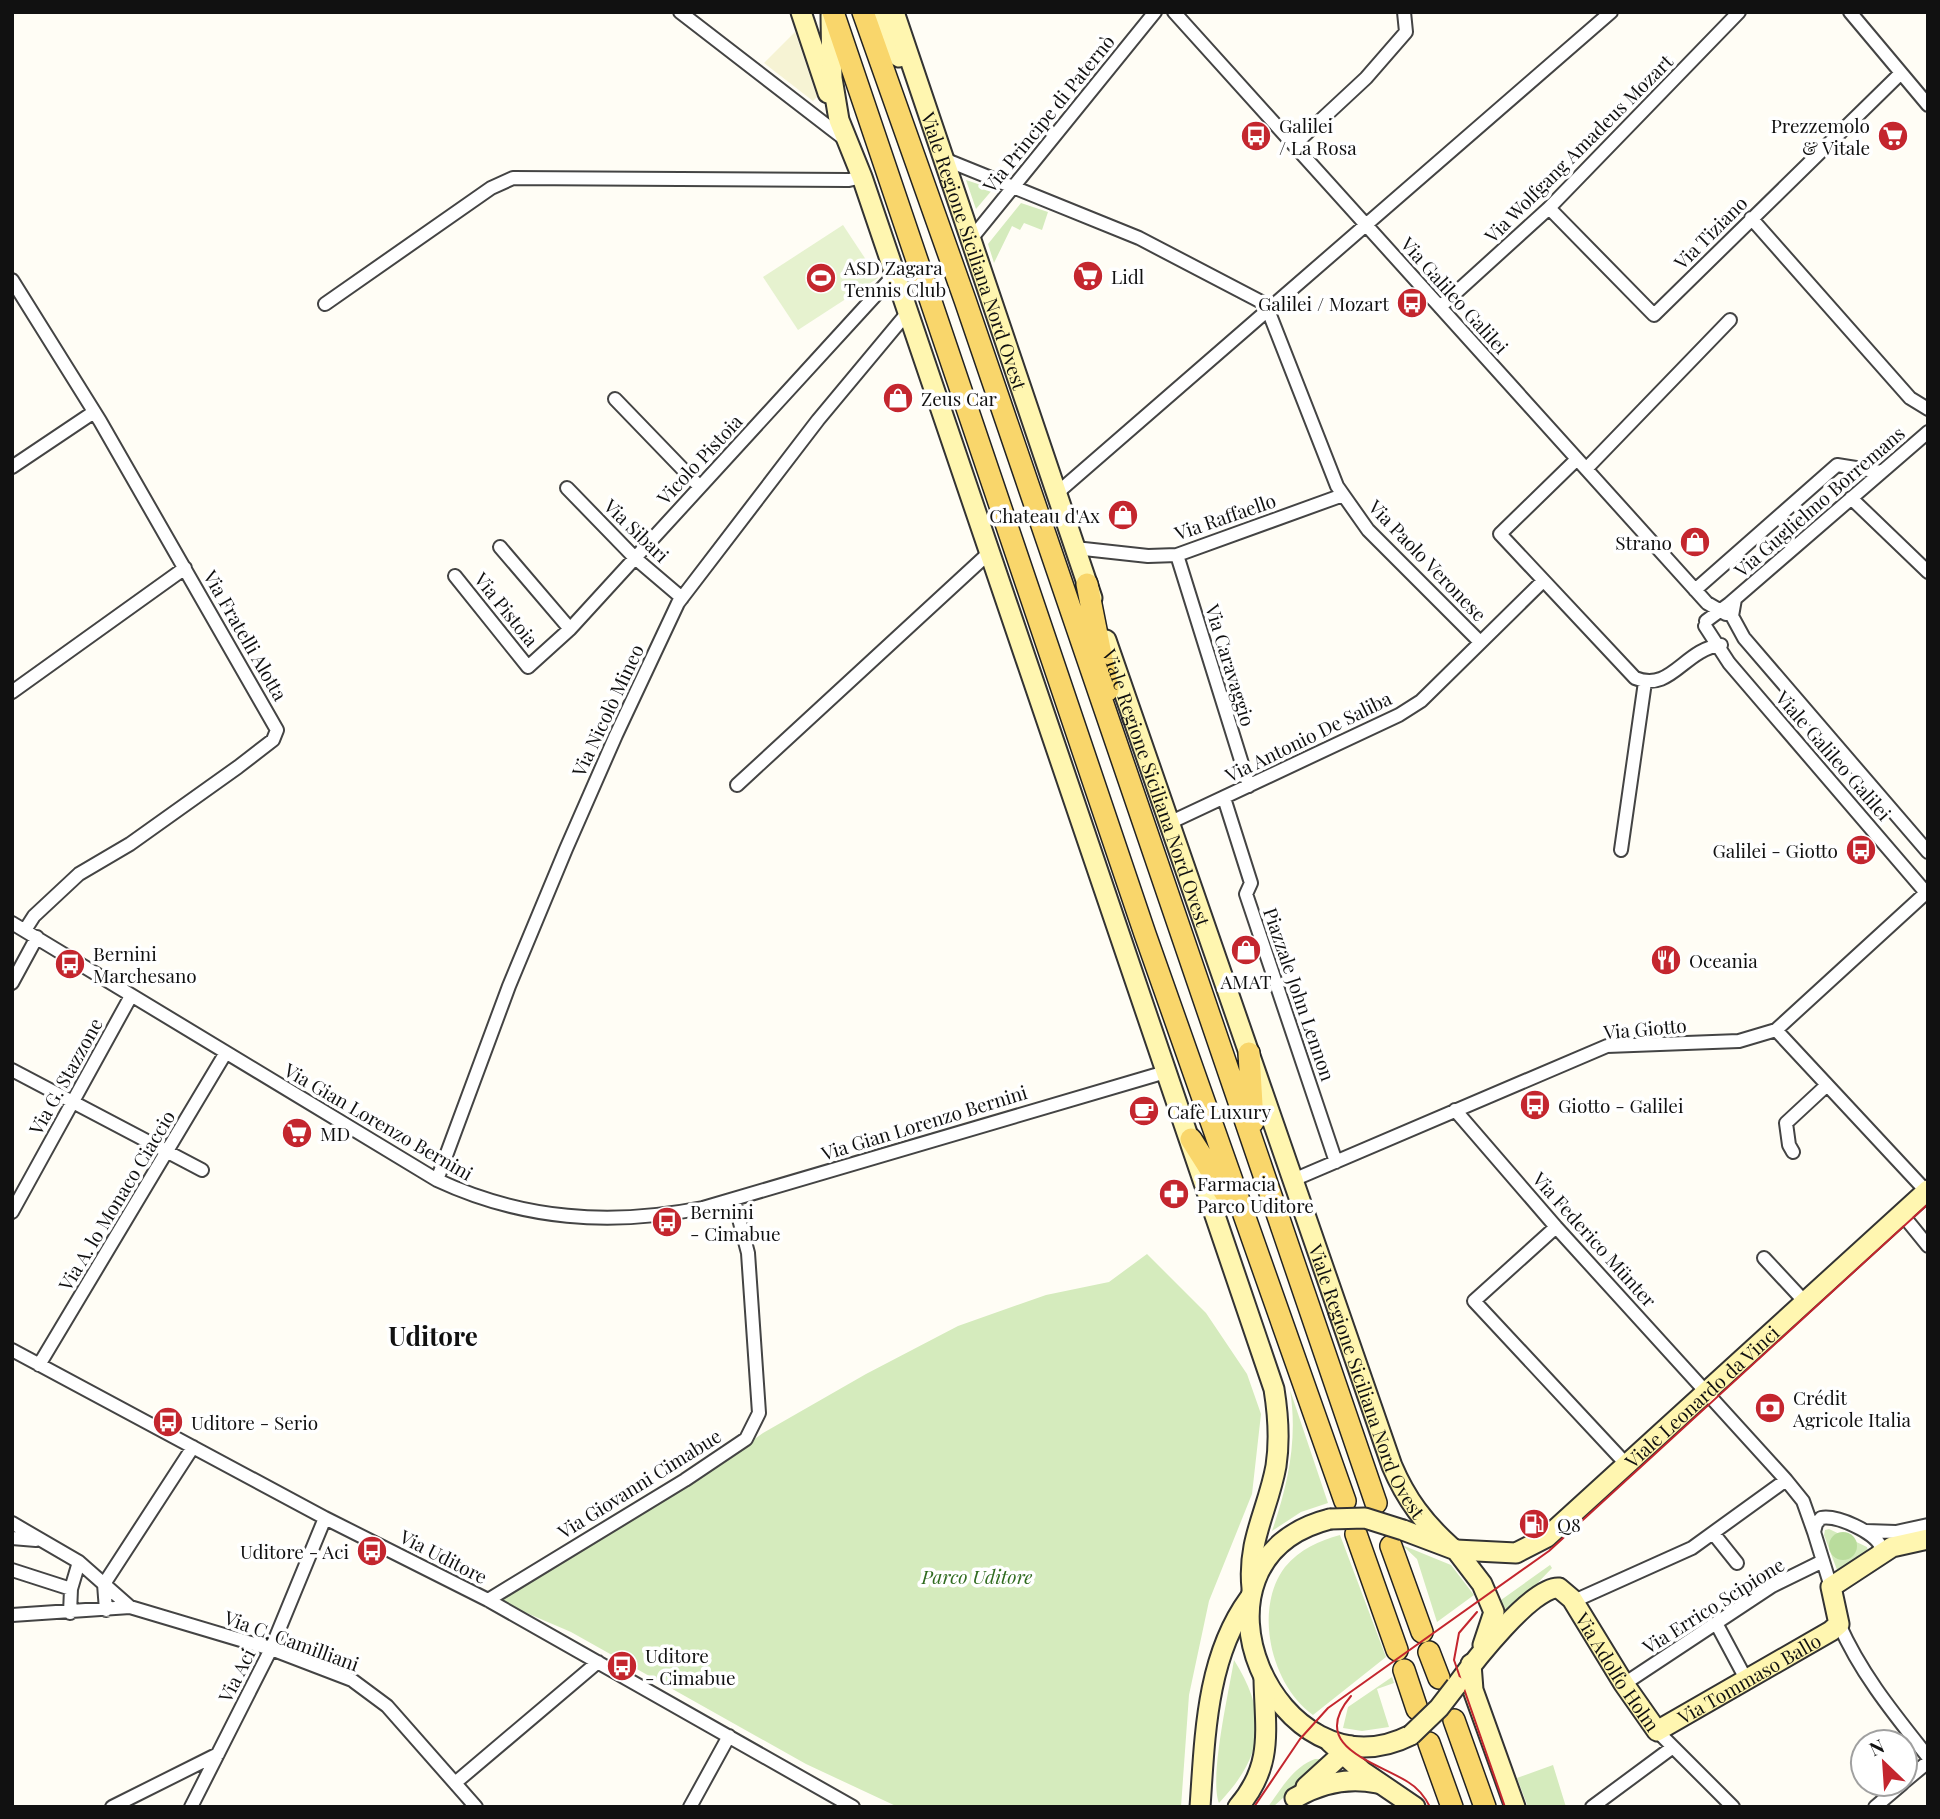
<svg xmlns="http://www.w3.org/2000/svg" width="1940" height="1819" font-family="'Playfair Display',serif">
	<rect width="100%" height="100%" fill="#fffdf5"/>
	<path fill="#f6f3d4" d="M795,32L817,97L813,101L764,63Z"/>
	<path fill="#d5ebbd" d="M966,180L993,189L976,209Z
		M1021,203L1048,212L1042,230L1024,223L1020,230L1012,226L994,263L988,244Z
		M1147,1254L1206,1313L1247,1374L1261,1414L1252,1494L1209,1601L1189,1695L1181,1807H898L806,1764L571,1632L499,1601L691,1484L763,1433L866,1374L958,1326L1046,1295L1109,1282Z
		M1290,1390L1328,1503L1301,1512L1272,1531C1288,1485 1298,1439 1290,1390Z
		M1829,1529L1867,1547L1868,1551L1837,1570L1824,1535L1825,1530Z
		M1340,1535L1386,1657L1313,1715C1271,1685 1253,1609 1285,1567C1300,1549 1319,1541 1340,1535Z
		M1402,1545L1451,1565L1474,1595L1437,1622L1417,1559Z
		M1550,1565L1552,1568L1504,1618L1501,1600Z
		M1234,1660C1269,1716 1264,1755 1219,1803C1209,1778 1229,1691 1234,1660Z
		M1392,1677L1394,1683L1377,1689L1389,1727L1362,1731L1343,1728L1348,1707Z
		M1315,1759H1326L1273,1807H1268C1281,1789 1293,1767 1315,1759Z
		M1553,1765L1566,1807H1528L1517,1778Z"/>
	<path fill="#b9dc9c" d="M1829 1546a14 14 0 1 1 28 0a14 14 0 1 1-28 0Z"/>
	<path fill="#e6f2cf" d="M843,225L878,278L798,330L763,277Z"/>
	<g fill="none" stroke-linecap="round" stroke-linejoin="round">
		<g stroke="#444" stroke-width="16">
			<path id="street" d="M680,12L847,141
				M1174,12L1707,603L1726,614
				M1850,12L1928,105
				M1294,145L1366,78L1406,32L1404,12
				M944,159L1139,238L1271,307
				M1549,208L1654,315L1901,73
				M1751,218L1910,398L1928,409
				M971,239L1155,12
				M12,280L100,421L277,730L273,740L238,767L130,844L79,874L34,916L25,930
				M325,304L491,188L513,178L849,180L862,177
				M1440,307L1549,208L1739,12
				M1268,310L1337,486L1368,530L1480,642
				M615,399L700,487
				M1577,459L1500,534L1635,678C1671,693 1684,649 1721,645
				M12,467L94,412
				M1586,469L1730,320
				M567,488L635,558L682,598
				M1056,494L1611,12
				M1851,498L1928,572
				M500,547L570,629
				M1075,548L1148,556L1177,555L1343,495
				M1177,555L1249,786
				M455,576L528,667L570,629L895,274
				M1695,590L1837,465L1881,472
				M1735,599L1732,616L1744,638L1928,852
				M1706,621L1729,604L1928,432
				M1705,626L1729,663L1928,895
				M12,692L185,568
				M737,785L990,552
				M1224,798L1251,883L1246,894L1336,1162
				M1169,823L1399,715L1421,701L1543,581
				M1621,850L1645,682
				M12,923L437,1180C523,1220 610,1226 703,1208L1169,1071
				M12,983L37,937
				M1776,1030L1926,1191
				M12,1070L202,1170
				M1455,1110L1556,1227L1786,1480L1803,1501L1814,1532
				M1793,1152L1789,1145L1786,1123L1827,1085
				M437,1180L509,986L566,849L616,735L678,603L818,420L908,312
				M1293,1180L1607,1046L1739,1041L1776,1030L1928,891
				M12,1212L131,996
				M1902,1214L1928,1246
				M1556,1227L1474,1301L1627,1465
				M1764,1258L1805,1302
				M12,1350L325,1518L488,1600L853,1807
				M39,1365L225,1054
				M12,1523L79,1562L130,1607
				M1866,1531L1896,1532L1928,1525
				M1713,1533L1737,1563
				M12,1538L36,1540
				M12,1570L71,1589
				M1831,1587L1814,1532L1816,1524L1821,1518C1837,1515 1875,1532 1881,1547L1875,1557
				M488,1600L685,1480L746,1439L759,1413L748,1253L734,1200
				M1574,1601L1692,1548L1786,1480
				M106,1610L104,1584L193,1447
				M70,1613L71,1589L79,1562
				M12,1615L130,1607L271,1649L352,1680L387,1706L476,1807
				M1716,1623L1746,1679
				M1839,1624C1861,1674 1894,1714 1928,1757
				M1624,1684L1772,1586L1823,1561
				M1657,1731L1733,1807
				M1905,1781L1928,1762
				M455,1783L598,1662
				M112,1807L218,1754
				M191,1807L271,1649L325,1518
				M690,1807L729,1736
				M1592,1807L1673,1747
				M1875,1807L1902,1784"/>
		</g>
		<g stroke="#333" stroke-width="23">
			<g id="secondary">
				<path d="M801,12L828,93"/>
				<path d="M877,12L899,57"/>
				<path id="s1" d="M894,12L1092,598"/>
				<path d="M831,15L832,78L839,120L862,177L1274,1389C1278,1414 1280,1440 1276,1466C1268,1510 1247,1541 1252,1588"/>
				<path id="s2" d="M1106,640L1392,1466C1406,1499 1424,1523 1451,1547"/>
				<path d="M1330,1519C1168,1560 1278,1803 1411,1735"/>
				<path d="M1403,1530L1456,1550L1482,1584L1494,1612L1483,1645"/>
				<path id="s3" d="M1456,1550L1516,1553L1547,1537L1928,1190"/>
				<path d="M1471,1664L1473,1690L1515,1807"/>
				<path id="s4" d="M1456,1686C1472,1664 1533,1585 1559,1588L1572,1599L1624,1684L1657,1731L1831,1631L1839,1624L1831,1587L1892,1547L1928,1539"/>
				<path d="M1330,1742L1362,1771L1415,1807"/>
				<path d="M1306,1787L1351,1746"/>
				<path d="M1295,1798C1321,1783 1348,1777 1377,1783"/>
				<path d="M1200,1807C1205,1737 1206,1658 1249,1599"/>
				<path d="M1238,1807C1274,1765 1265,1730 1264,1679"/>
			</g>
		</g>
		<g stroke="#222" stroke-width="24">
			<path id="primary" d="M833,12L1145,934L1345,1501
				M863,12L965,300L1376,1503
				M1087,584L1108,690
				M1249,1053L1253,1122
				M1191,1139L1229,1199
				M1356,1534L1397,1650
				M1391,1546L1422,1632
				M1429,1652L1439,1678
				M1404,1670L1417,1709
				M1454,1720L1485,1807
				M1429,1743L1452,1807"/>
		</g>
		<use href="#street" stroke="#fff" stroke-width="12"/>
		<use href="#secondary" stroke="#fff6b0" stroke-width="19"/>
		<use href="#primary" stroke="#f9d66b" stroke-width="21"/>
		<path stroke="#c4262e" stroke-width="2" d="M1477,1612L1459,1633L1454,1660L1505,1807
			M1351,1696C1307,1747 1377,1762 1408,1782C1418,1788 1425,1797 1430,1807
			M1254,1807L1300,1739L1328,1708L1549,1551L1928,1204"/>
		<g stroke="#333" stroke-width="23" stroke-linecap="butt">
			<path id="secondary-bridge" d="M1330,1519L1365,1518L1403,1530
				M1411,1735L1439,1708L1456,1686"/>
		</g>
		<use href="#secondary-bridge" stroke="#fff6b0" stroke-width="19"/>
	</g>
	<defs>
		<g id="bus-disc" transform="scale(1.575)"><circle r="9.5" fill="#c4262e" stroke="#fff"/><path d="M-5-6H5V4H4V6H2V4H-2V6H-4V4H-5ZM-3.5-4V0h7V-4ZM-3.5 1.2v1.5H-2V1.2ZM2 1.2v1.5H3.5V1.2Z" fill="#fff"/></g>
		<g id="supermarket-disc" transform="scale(1.575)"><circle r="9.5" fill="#c4262e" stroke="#fff"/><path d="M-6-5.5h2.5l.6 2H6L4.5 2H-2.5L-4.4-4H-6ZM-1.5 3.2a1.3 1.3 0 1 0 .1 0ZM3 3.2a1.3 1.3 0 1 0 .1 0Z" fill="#fff"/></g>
		<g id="stadium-disc" transform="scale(1.575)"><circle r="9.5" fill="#c4262e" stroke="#fff"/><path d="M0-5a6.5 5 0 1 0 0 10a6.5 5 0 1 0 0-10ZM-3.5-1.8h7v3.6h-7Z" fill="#fff"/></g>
		<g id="shop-disc" transform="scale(1.575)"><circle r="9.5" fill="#c4262e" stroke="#fff"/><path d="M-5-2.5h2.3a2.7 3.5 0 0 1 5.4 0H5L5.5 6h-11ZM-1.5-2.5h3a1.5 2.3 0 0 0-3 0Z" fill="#fff"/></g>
		<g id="restaurant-disc" transform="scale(1.575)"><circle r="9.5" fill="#c4262e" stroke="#fff"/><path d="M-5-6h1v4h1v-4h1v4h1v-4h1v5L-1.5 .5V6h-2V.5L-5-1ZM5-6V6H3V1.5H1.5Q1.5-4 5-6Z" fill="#fff"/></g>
		<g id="cafe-disc" transform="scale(1.575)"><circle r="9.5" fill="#c4262e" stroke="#fff"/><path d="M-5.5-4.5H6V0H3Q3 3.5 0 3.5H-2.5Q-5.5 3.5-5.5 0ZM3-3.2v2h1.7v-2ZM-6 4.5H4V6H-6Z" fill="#fff"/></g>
		<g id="pharmacy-disc" transform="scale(1.575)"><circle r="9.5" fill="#c4262e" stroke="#fff"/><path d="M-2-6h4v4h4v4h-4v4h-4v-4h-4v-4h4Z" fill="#fff"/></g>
		<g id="bank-disc" transform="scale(1.575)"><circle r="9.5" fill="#c4262e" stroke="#fff"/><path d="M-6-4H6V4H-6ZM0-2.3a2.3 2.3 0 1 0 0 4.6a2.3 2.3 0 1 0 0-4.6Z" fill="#fff"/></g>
		<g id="fuel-disc" transform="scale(1.575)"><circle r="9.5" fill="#c4262e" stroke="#fff"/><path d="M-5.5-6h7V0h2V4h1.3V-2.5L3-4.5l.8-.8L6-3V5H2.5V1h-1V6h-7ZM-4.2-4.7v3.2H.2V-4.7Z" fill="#fff"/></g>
	</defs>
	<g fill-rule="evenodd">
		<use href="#bus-disc" x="1256" y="136"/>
		<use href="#supermarket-disc" x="1893" y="136"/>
		<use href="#supermarket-disc" x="1088" y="276"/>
		<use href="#stadium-disc" x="821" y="278"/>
		<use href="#bus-disc" x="1412" y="303"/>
		<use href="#shop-disc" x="898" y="398"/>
		<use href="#shop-disc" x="1123" y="515"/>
		<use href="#shop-disc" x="1695" y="542"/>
		<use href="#bus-disc" x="1861" y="850"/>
		<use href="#shop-disc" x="1246" y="950"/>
		<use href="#restaurant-disc" x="1666" y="960"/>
		<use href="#bus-disc" x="70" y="964"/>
		<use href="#bus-disc" x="1535" y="1105"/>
		<use href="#cafe-disc" x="1144" y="1111"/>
		<use href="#supermarket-disc" x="297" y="1133"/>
		<use href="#pharmacy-disc" x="1174" y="1194"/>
		<use href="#bus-disc" x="667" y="1222"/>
		<use href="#bank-disc" x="1770" y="1408"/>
		<use href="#bus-disc" x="168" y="1422"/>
		<use href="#fuel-disc" x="1534" y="1524"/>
		<use href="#bus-disc" x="372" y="1551"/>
		<use href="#bus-disc" x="622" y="1666"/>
	</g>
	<g text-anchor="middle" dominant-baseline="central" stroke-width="7" stroke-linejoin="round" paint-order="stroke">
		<g font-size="19" fill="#111" stroke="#fff">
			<text transform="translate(1048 113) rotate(-51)">Via Principe di Paternò</text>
			<text transform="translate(1578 148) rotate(-45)">Via Wolfgang Amadeus Mozart</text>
			<text transform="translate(1710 232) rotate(-45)">Via Tiziano</text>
			<text stroke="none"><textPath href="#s1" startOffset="252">Viale Regione Siciliana Nord Ovest</textPath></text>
			<text transform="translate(1455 295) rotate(48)">Via Galileo Galilei</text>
			<text transform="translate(699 459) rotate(-47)">Vicolo Pistoia</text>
			<text transform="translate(1819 501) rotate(-41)">Via Guglielmo Borremans</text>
			<text transform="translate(1225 516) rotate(-19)">Via Raffaello</text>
			<text transform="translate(637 530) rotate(44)">Via Sibari</text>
			<text transform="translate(1428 560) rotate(46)">Via Paolo Veronese</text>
			<text transform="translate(507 609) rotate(51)">Via Pistoia</text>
			<text transform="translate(246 635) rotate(60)">Via Fratelli Alotta</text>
			<text transform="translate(1231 665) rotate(73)">Via Caravaggio</text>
			<text transform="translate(607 710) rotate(-65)">Via Nicolò Mineo</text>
			<text transform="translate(1308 736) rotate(-26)">Via Antonio De Saliba</text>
			<text transform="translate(1834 755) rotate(49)">Viale Galileo Galilei</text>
			<text stroke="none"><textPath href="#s2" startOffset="156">Viale Regione Siciliana Nord Ovest</textPath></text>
			<text transform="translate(1300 994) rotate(71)">Piazzale John Lennon</text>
			<text transform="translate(1645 1028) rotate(-5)">Via Giotto</text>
			<text transform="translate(65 1076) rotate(-61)">Via G. Stazzone</text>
			<text transform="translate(379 1121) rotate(30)">Via Gian Lorenzo Bernini</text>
			<text transform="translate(924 1122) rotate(-17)">Via Gian Lorenzo Bernini</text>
			<text transform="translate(116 1200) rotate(-59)">Via A. lo Monaco Ciaccio</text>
			<text transform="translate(1595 1239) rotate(48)">Via Federico Münter</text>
			<text stroke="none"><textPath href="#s2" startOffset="786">Viale Regione Siciliana Nord Ovest</textPath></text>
			<text stroke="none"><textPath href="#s3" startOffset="304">Viale Leonardo da Vinci</textPath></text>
			<text transform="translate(639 1483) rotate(-32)">Via Giovanni Cimabue</text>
			<text transform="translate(444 1556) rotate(27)">Via Uditore</text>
			<text transform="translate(1713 1605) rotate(-32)">Via Errico Scipione</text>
			<text transform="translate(292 1640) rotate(20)">Via C. Camilliani</text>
			<text stroke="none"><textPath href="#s4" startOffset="248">Via Adolfo Holm</textPath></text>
			<text transform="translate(236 1675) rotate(-63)">Via Aci</text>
			<text stroke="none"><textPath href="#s4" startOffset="425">Via Tommaso Ballo</textPath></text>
		</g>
		<g font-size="19" fill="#111" stroke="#fff" text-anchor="start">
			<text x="1279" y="125">Galilei<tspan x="1279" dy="22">/ La Rosa</tspan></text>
			<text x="1870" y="125" text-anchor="end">Prezzemolo<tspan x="1870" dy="22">&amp; Vitale</tspan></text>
			<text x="844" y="267">ASD Zagara<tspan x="844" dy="22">Tennis Club</tspan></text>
			<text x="1111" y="276">Lidl</text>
			<text x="1389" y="303" text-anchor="end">Galilei / Mozart</text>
			<text x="921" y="398">Zeus Car</text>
			<text x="1100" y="515" text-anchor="end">Chateau d'Ax</text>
			<text x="1672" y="542" text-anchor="end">Strano</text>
			<text x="1838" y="850" text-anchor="end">Galilei - Giotto</text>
			<text x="93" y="953">Bernini<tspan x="93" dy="22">Marchesano</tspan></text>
			<text x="1689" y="960">Oceania</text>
			<text x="1246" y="981" text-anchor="middle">AMAT</text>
			<text x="1558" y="1105">Giotto - Galilei</text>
			<text x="1167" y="1111">Cafè Luxury</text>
			<text x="320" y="1133">MD</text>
			<text x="1197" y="1183">Farmacia<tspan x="1197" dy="22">Parco Uditore</tspan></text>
			<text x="690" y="1211">Bernini<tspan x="690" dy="22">- Cimabue</tspan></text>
			<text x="1793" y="1397">Crédit<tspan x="1793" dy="22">Agricole Italia</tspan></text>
			<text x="191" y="1422">Uditore - Serio</text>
			<text x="1557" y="1524">Q8</text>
			<text x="349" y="1551" text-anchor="end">Uditore - Aci</text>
			<text x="645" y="1655">Uditore<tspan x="645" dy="22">- Cimabue</tspan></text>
		</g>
		<g font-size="19" font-style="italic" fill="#2f6b1f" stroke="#fff">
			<text x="977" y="1576">Parco Uditore</text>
		</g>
		<g font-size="26" font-weight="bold" fill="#111" stroke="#fff">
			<text x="433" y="1335">Uditore</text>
		</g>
	</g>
	<rect width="1940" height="1819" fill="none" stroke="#111111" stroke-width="28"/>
	<g transform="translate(1884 1763) rotate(335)"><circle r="33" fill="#ffffff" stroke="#a0a0a0" stroke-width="2"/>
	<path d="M0-5L12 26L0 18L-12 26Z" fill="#c4262e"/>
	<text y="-10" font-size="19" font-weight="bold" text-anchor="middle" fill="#111111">N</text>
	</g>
</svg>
